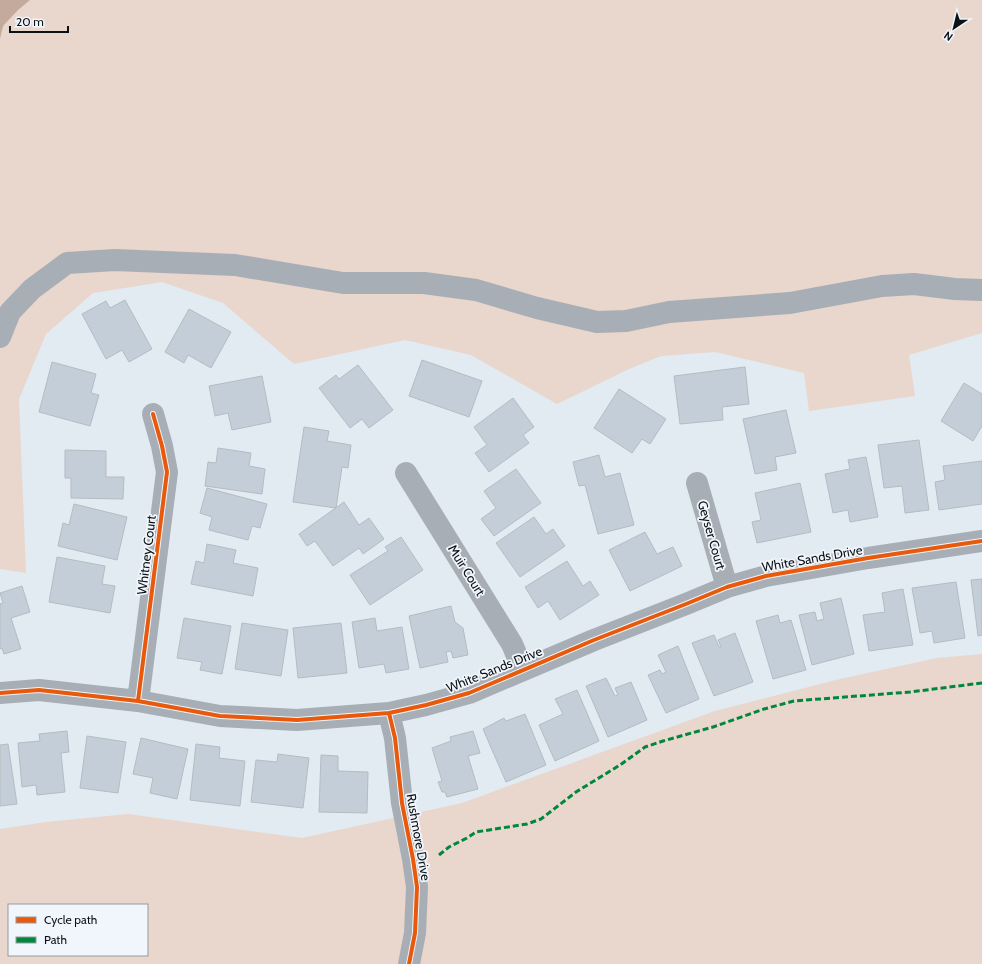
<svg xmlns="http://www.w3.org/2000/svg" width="982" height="964" font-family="Cabin,sans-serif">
	<rect width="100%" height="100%" fill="#e2eaf2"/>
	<path fill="#e9d6cc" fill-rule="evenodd" d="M0,0H982V333L909,355L915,396L809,411L804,373L715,352L661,356L629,369L557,404L471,355L405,340L294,364L223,303L162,282L93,293L46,334L19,399L26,573L0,569Z
		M982,654V964H0V829L46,822L128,814L302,838L462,803L715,711L840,679L937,658ZM9,905H147V955H9Z"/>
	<path fill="#c4aa9c" d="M0,0H30L18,10L3,26L0,39Z"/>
	<path fill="#c4ced8" stroke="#b5bbc2" d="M125,300L152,349L129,362L122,350L106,359L82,314L106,301L110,308Z
		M189,309L231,332L211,368L188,355L184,363L165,352Z
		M422,360L482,381L469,417L409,396Z
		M52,362L96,374L91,393L99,395L90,426L39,412Z
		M358,365L393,410L369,428L362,419L350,428L319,388L336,375L339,379Z
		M745,367L749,404L722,407L723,420L680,424L674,376Z
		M262,376L271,422L232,430L228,413L215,416L209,386Z
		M964,383L982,394V426L973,441L941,421Z
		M619,389L666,419L650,444L642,439L632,453L594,428Z
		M513,398L534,427L523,435L529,443L489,472L475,453L487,445L474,427Z
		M786,410L796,453L775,457L777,470L755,474L743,419Z
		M304,427L329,431L327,441L351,445L348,468L342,467L336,508L293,502Z
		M919,440L929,510L905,513L902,486L884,488L878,445Z
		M218,448L251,453L249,466L265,469L262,494L205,486L208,462L216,463Z
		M65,450L106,451V477H124L123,499L71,498V478H65Z
		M599,455L605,477L620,473L634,525L598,534L585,485L579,486L573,462Z
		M866,457L878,517L850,522L848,510L833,513L825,474L850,469L848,460Z
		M982,461V504L939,510L935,482L945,480L943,466Z
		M516,469L541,503L494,536L481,519L496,508L484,491Z
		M800,483L811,532L757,543L752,522L761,520L755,493Z
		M207,488L267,504L260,528L252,526L248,540L209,530L212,517L200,513Z
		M344,502L359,525L369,518L384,539L363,554L359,548L333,566L315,541L307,546L299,534Z
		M74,504L127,517L117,560L58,546L63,523L69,525Z
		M534,517L546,534L553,529L565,546L520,577L496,543Z
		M645,532L657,554L673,547L682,566L630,591L609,550Z
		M401,537L423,570L370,605L350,575L388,551L385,547Z
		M207,544L236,550L233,563L258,568L253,596L191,584L196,561L204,563Z
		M57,557L105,566L102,584L115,586L110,613L49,602Z
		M567,561L583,586L590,581L599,595L560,620L548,601L538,608L525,587Z
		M982,579V635L978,636L971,580Z
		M956,582L965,638L934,643L932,631L920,633L912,588Z
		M22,586L30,612L11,618L21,649L4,654L2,648L0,649V604L3,603L0,593Z
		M903,589L913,645L869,651L863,615L885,612L882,593Z
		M841,598L854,654L812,665L799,615L815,612L817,621L824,619L820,603Z
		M451,606L455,622L463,628L468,655L453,658L451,651L446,652L448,662L420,668L409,616Z
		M778,615L780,623L791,620L806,670L773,679L756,621Z
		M184,618L231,626L222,674L200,670L202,662L177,658Z
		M375,618L377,631L402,627L409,669L386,673L384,664L359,668L352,622Z
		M242,623L288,630L281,676L235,669Z
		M341,623L347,673L298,678L293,628Z
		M735,633L753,682L714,696L692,643L714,635L719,647H721L718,640Z
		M678,646L699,699L666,713L648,675L660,670L662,674L666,672L658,655Z
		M606,678L615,696L618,695L615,688L631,682L647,720L608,737L586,686Z
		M577,690L599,741L555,761L539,725L563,714L555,699Z
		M525,714L546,765L506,782L483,729L504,718L506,721Z
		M67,731L69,752L61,753L65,792L37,795L36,785L22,787L18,743L40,741L39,734Z
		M473,731L480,753L468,756L478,789L447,797L445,792H442L438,782L442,781L432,748L451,741L450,737Z
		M87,736L126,742L118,793L80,788Z
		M141,738L188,749L177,799L150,793L153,778L133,774Z
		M8,744L17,804L0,806V745Z
		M196,744L220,747L219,758L245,761L240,806L190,800Z
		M278,754L309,758L303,808L251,802L256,760L277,762Z
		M321,755L338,756V771L368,772L367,813L319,812Z"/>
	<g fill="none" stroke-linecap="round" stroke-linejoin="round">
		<path stroke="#a8aeb5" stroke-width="22" d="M0,337L10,312L32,289L67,263L115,260L235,265L343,283H424L476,290L537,308L597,322L626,321L669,312L790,303L882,286L914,284L955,289L982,290
			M406,473L512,644L523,670
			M697,483L727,587
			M0,693L39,690L138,701L220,716L297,720L389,713L426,705L469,693L594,640L686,604L727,587L766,576L868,558L982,541
			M138,701L167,472L162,446L153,414
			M389,713L395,738L402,803L413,859L417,887L415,933L409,964"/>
		<path stroke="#00873e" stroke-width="3" stroke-dasharray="6 3" stroke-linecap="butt" d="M439,855L449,847L467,838L476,832L527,824L541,819L576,792L620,765L645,747L663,741L713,727L764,709L794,701L910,692L982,683"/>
		<g stroke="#f0f6fc" stroke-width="6">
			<path id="cycleway" d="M0,693L39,690L138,701L220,716L297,720L389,713L426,705L469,693L594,640L686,604L727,587L766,576L868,558L982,541
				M138,701L167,472L162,446L153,414
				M389,713L395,738L402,803L413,859L417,887L415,933L409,964"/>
		</g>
		<use href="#cycleway" stroke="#e8590c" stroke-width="4"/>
	</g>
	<g text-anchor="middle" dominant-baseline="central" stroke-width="3.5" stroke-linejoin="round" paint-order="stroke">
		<g font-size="13" fill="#0c1116" stroke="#f0f6fc">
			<text transform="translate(712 535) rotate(74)">Geyser Court</text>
			<text transform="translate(146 555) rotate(-83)">Whitney Court</text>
			<text transform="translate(812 558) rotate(-10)">White Sands Drive</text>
			<text transform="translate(467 570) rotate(58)">Muir Court</text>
			<text transform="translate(494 669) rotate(-22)">White Sands Drive</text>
			<text transform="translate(419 837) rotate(80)">Rushmore Drive</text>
		</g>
	</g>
	<rect x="8" y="904" width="140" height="52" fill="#f0f6fc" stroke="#959aa0"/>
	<rect x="16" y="917" width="20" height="6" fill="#e8590c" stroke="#959aa0"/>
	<text x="44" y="924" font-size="12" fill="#0c1116">Cycle path</text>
	<rect x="16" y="937" width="20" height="6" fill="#00873e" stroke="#959aa0"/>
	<text x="44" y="944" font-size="12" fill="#0c1116">Path</text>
	<g transform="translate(954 28) rotate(215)" stroke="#f0f6fc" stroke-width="3" paint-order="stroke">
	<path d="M0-3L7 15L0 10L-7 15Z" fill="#0c1116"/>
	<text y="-6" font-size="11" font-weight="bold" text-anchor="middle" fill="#0c1116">N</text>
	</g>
	<path d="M10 26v6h58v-6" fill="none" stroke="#0c1116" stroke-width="2"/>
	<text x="16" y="26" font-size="12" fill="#0c1116" stroke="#f0f6fc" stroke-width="3" paint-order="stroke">20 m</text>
</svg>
